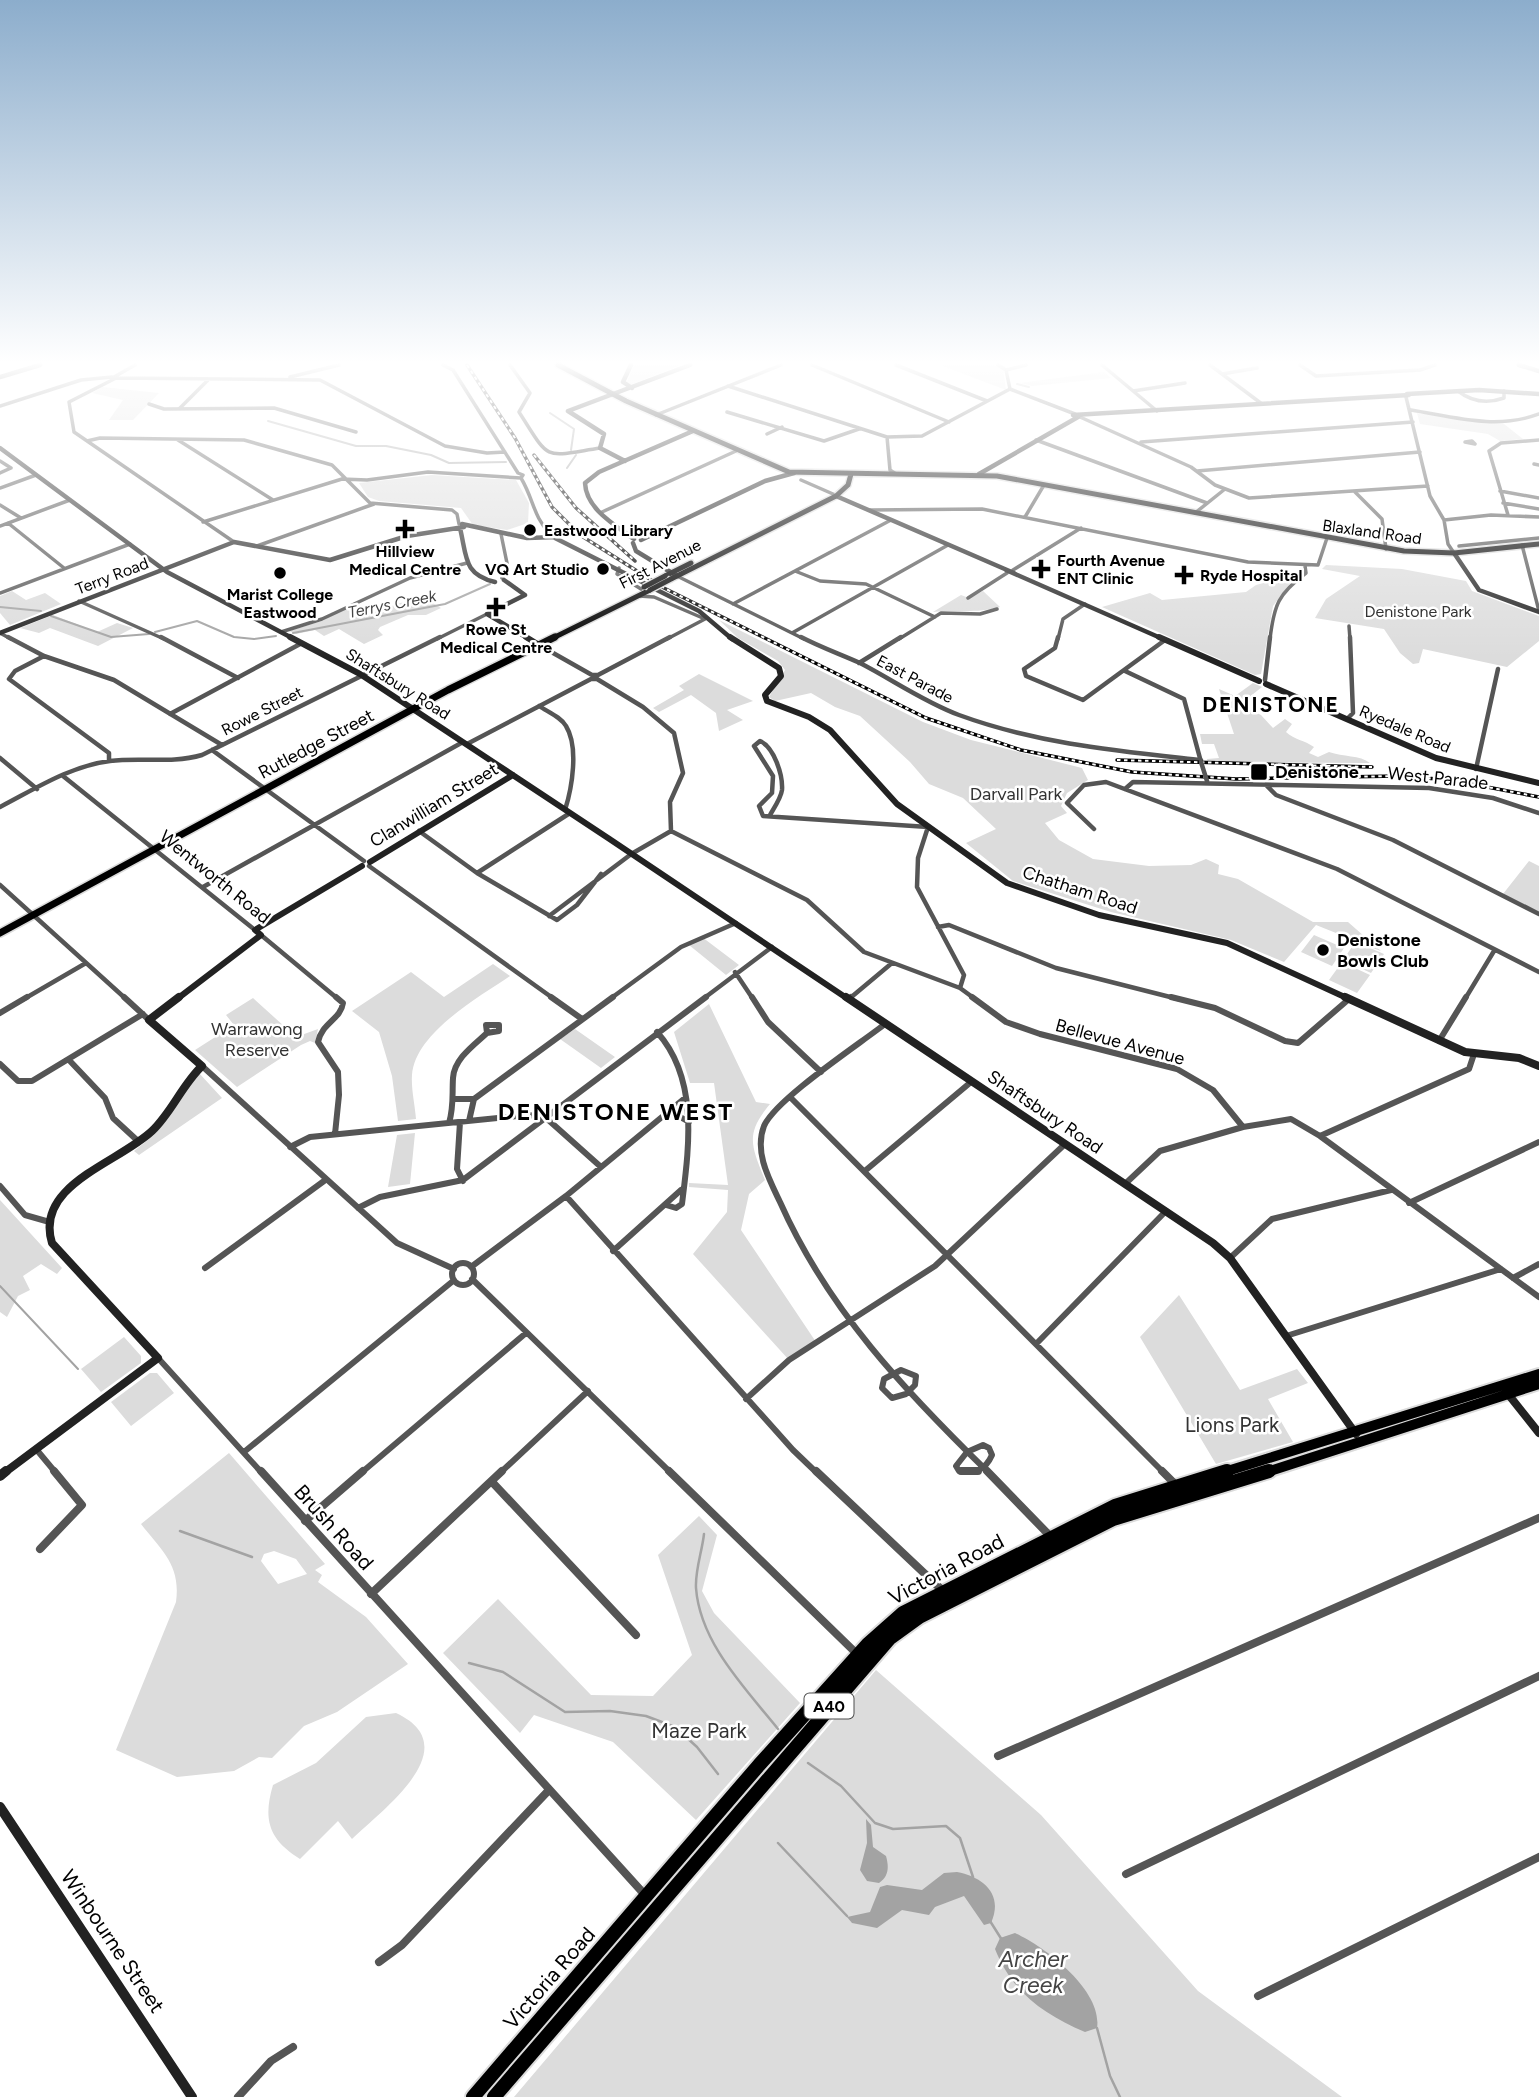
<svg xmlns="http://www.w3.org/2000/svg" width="1539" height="2097" font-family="Figtree,sans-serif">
	<rect width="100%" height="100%" fill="#fff"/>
	<path fill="#dcdcdc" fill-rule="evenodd" d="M634,365H681L630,385L627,382Z
		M940,365H995L1003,369L1006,390Z
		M1104,372L1111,378L1032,386L1020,383Z
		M102,387L159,393L133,420H109L123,400L92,393Z
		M1417,413L1504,424L1523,439L1500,441L1488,434L1420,424Z
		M432,475L516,480L529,503L528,523L507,530L473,525L461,508L379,501L368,497L359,483Z
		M1326,565L1402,569L1466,581L1472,591L1539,616V641L1507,667L1423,649L1419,663L1413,664L1400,653L1384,629L1315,618L1326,599L1360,576L1322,569Z
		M1297,574L1273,606L1261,674L1255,675L1102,607L1150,593L1162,600L1246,592L1256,585Z
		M12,591L26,600L45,593L61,604L10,625L0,613V596Z
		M983,591L1000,607C975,614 958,609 933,612L961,595L969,598Z
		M426,599L441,608L426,615H408L380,627L378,630L383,635L364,644L339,629L324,636L315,630L296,634L289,631L322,621L356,603L367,615L400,603Z
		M53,615L97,632L117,623L133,628L98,646L50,628L39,633L20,628Z
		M719,620L923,722L971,740L1082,768L1088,780L1067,793L1061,806L1067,813L1045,823L1059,840L1093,859L1149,866L1191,865L1206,859L1219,865L1218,874L1238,879L1313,922H1348L1381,951L1361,944L1384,954L1371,973L1343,960L1356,941L1316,925L1284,962L1231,940L1111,912L1013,881L966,843L996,829L963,798L929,784L910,762L860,716L835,707L811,693L775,701L769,697L785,670L778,661L738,638Z
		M699,674L753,701L727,710L743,720L719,731L716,713L691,695L659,712L653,708L684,690L679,686Z
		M1253,683L1262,687L1243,702L1244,707L1261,715L1273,728L1285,719L1292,724L1286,732C1295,740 1304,740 1314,747L1309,753L1318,757L1329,752C1343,757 1360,755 1370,763L1208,762L1207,759L1219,758L1214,744H1202L1200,734H1234L1219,689L1235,696Z
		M1529,861L1539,866V912L1503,894Z
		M1314,935L1344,948L1332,966L1301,952Z
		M702,937L739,965L726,975L689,945Z
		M1342,962L1370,975L1357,993L1329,980Z
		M493,964L510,976C479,997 415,1033 412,1075C411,1089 415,1105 416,1119L398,1121L392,1076L379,1032L352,1011L411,972L444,997Z
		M253,998L296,1037L318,1029L315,1043L310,1041L301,1045L237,1087L195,1050L234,1025L226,1015Z
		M709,1004L756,1102L770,1104C745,1134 751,1145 765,1180L749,1194L741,1230L816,1342L789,1360L693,1254L727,1212L728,1190L689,1187V1183L728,1185L714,1083H690L674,1032Z
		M575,1029L615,1057L601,1068L560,1039Z
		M199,1073L222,1098L139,1155L134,1151L154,1135Z
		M415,1133L410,1184L388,1187L397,1135Z
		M0,1200L62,1268L57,1274L41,1264L23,1276L30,1290L18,1296L7,1317L0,1312Z
		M1179,1295L1240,1390L1297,1369L1308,1383L1268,1399L1293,1442L1216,1464L1140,1337Z
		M124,1337L141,1356V1363L101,1392L81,1369Z
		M150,1373H157L174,1393L131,1426L111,1402Z
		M229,1453L325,1564L315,1570L322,1575L318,1582L366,1617L408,1664L337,1712L304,1726L272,1758L259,1757L234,1771L177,1777L116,1750L176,1602C181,1565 162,1551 141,1524ZM274,1551L296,1559L307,1574L278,1584L261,1561L264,1554Z
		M699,1516L717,1535L702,1591L714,1613L800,1703L696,1820L613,1742L534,1715L520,1733L443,1653L498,1599L591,1695L653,1696L692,1655L658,1555Z
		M876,1670L1041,1815L1198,1991L1342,2097H514Z
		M396,1713C469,1747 382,1810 352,1839L338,1821L300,1859C268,1839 263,1819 273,1785L316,1763L366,1717Z"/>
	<path fill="#a3a3a3" d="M866,1819L871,1825L873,1847L886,1856C889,1867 889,1876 879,1883L867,1881L860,1870L867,1843Z
		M957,1872C983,1877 1004,1894 991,1923L984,1925L964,1896L935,1907L929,1915L902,1910L877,1928L852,1923L847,1917L870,1912L880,1887L887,1885L922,1890L944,1873Z
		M1015,1933C1046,1947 1103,1991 1097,2028L1085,2032C1043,2014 1012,1992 995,1949L1000,1938Z"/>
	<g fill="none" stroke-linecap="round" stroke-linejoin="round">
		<path stroke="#a3a3a3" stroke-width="2" d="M1017,384L1029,387
			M550,413L574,429L571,450
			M268,421L356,446H386L431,455L449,463L506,462
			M567,468L576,455
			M0,607L41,611
			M51,616L111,637L149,634
			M155,632L197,621L234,637L254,639L276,636
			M293,633L445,604L490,584
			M0,1286L78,1369"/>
		<path stroke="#a3a3a3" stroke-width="2.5" d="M180,1531L252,1557
			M704,1534C702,1552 695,1570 696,1588C700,1643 746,1689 778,1729
			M469,1663L503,1672L565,1712L610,1711L646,1716L675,1727L697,1747L718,1774
			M808,1763L841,1786L875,1823L893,1829L946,1826L960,1838L973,1877
			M778,1843L847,1916
			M990,1921L1002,1940
			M1097,2028L1110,2076L1120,2097"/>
		<g stroke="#dbdbdb" stroke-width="8">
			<path id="primary-far1" d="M558,365L626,401L789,472L997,476L1404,551L1454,553L1539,544
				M665,576L691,563
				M671,579L836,496L848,485L851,474
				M551,639L650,590"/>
		</g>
		<g stroke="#dbdbdb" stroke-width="10">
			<path id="primary" d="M0,933L448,690L555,637"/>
		</g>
		<g stroke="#dbdbdb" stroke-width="14">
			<path id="highway-far1" d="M1221,1473L1539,1374
				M1264,1473L1539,1384"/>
		</g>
		<g stroke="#dbdbdb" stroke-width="18">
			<path id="highway" d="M473,2097L759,1765L868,1644L903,1613L1115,1506L1227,1471
				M494,2097L890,1638L919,1617L1113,1519L1269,1471"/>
		</g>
		<path stroke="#555" stroke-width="3.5" d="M443,365L453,370L518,473L523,475L521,478C534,500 533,516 550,534
			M510,365L530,393L519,412C551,462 542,457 600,448
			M812,365L949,422
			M896,365L987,401
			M998,365L1006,370L1010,389
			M1102,365L1157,411
			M1210,365L1262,404
			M1300,365L1316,376L1420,370L1435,365
			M1006,370L1026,365
			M1222,374L1257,368
			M114,377L135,365
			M290,377L339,365
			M728,386L887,437L922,436L1010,389
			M1010,389L1075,414
			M1133,391L1185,383
			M1458,391C1472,402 1487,404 1504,398V391
			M1406,397L1430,496L1444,520L1448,544L1454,553
			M149,404L164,409L274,408L356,432
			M0,406L81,380L112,377
			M179,409L209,379
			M1411,410C1454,417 1496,430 1539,414
			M727,412L824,441L859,429
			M656,415L781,365
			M1080,417L1191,467L1215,485L1249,498L1428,486
			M767,434L782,427
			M887,437L890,470L896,474
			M178,440L273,500
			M1036,440L1207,503
			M87,441L100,438L244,440L332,465L370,503L452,510L457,514L459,524
			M1472,441L1475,444L1465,442Z
			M1141,442L1413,422
			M0,461L11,468L0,473
			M1534,464L1539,465
			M1197,471L1420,452
			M801,480L833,494
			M0,488L36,475
			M1500,491L1539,498
			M1355,492L1382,519L1386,549
			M1503,503L1539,509
			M0,505L21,518
			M870,510L982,509L1248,562L1318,565L1327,538
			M602,512L736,451
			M1195,513L1225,489
			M1508,515L1489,451L1501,443L1539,440
			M1025,517L1044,485
			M1444,520L1491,515L1539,517
			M203,522L342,479L367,480L428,472L521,478
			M8,523L64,568
			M0,526L70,500
			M501,534L508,568L502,578
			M234,542L74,432L69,402L116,378L320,380L445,446L487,453L505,452
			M1522,545L1539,611
			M257,546L374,504
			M1459,546L1539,538
			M619,568L617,574L641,589
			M1013,570L1081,528
			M795,571L820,581L866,584L935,617
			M677,576L804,639
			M0,593L130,544
			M639,596L654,597L705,619
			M968,598L1007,573
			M79,601L164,639
			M733,604L891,520
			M1349,626L1350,639
			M281,632L322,619L410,578L467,563
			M0,633L11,639
			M792,633L948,545
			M437,639L487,614
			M667,639L705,619
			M899,639L941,613L980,614L997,609
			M1058,639L1063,619L1085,604
			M1270,639C1274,605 1278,594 1306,573L1305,566"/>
		<path stroke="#555" stroke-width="4.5" d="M8,637L44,656L114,680L222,745
			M161,637L238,678
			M801,637C820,647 840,654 860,663C893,680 924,702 959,715C1038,744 1119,751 1201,760
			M1058,637L1055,648L1024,669L1026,676L1083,700L1165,640
			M539,645L592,675
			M44,656L15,671L9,679L109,753V761
			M859,663L901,637
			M1125,671L1184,699L1201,762
			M592,675H598L670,637
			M591,679H597L643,707L674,733L683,773L670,802L671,831L633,853
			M1265,680L1270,637
			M539,706C548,712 561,717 566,726C579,747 572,788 565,810
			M170,714L302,643
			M1347,719L1353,713L1350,637
			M467,744L591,679
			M212,750L364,861
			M0,758L37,789
			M1476,769L1498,669
			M63,776L255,930
			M1267,786L1276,795L1393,840L1539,914
			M1125,789L1133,782L1429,788L1493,798L1539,813
			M0,807C35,789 70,766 110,761C141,757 171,764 202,755L440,637
			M770,815C774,808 781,798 782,790C783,775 774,747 760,741L754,746L773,776L772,793L759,806L763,816L928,827L918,858L917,887L964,975L960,988
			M1094,829L1067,803L1084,785L1106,782L1337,869L1539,972
			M419,831L477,873L557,920L577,905L601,874
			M671,831L807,900L864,952L960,988L975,999
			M369,866L554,999
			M477,873L570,813
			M0,885L126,999
			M203,887L463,742
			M549,916L630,855
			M938,927L949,925L1056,968L1178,999
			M261,935L338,999
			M735,972L753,999
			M24,999L86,963
			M610,999L681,947L736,923
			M703,999L772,947
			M849,999L892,963
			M1465,999L1494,951"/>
		<path stroke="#555" stroke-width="6" d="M124,997L149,1020
			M551,997L582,1019
			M752,997L768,1022L821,1072
			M972,997L1006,1022L1040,1034L1177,1069L1213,1090L1243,1127
			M1171,997L1215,1008L1285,1041L1298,1043L1349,999
			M849,999L851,997
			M0,1013L27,997
			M885,1024C858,1045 776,1099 764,1126C754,1152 769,1179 780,1202C828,1310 905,1391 989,1473
			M486,1025H499V1031L487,1033Z
			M657,1032C699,1079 689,1147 682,1204L676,1208L666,1205
			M1439,1041L1466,997
			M69,1060L105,1098L113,1118L139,1142
			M0,1064L18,1081H32L143,1014
			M202,1066L397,1243L454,1269
			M791,1098L1164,1473
			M455,1099H474
			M664,1114H675L689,1122
			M469,1121L474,1099L613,997
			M460,1122L457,1169L463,1181
			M449,1123C454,1106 452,1095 453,1078C454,1059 474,1045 487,1033
			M335,1134L339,1095L338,1072L318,1042C321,1024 341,1019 343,1003L336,997
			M1320,1136L1469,1069L1474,1054
			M290,1147L310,1137L528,1115L545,1117L601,1167
			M866,1170L971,1082
			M1125,1184L1160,1151L1243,1127L1291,1119L1320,1136L1539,1297
			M0,1186L25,1215L46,1221
			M566,1196L793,1450L817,1473
			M1409,1203L1539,1142
			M358,1208L380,1197L463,1180L706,997
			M613,1251L681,1190
			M1230,1258L1272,1219L1391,1190
			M452 1274a11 11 0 1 1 22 0a11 11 0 1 1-22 0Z
			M471,1267L566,1196L685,1098
			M205,1268L324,1181
			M1513,1278L1539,1264
			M472,1279L671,1473
			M1286,1336L1501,1269
			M1037,1343L1166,1211
			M158,1358L262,1473
			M901,1370L916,1376L915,1385L906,1394L892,1398L882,1388L884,1379Z
			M746,1399L789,1360L935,1266L1064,1145
			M983,1445L989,1448L992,1455C985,1471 975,1473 959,1471L956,1466L967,1452Z
			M36,1449L56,1473
			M244,1452L453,1281
			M361,1473L526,1333
			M500,1473L588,1391"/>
		<path stroke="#555" stroke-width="8" d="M261,1471L645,1895
			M669,1471L856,1653
			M816,1471L942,1590
			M961,1471H978
			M987,1471L1051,1537
			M1162,1471L1175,1484
			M493,1483L636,1635
			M305,1521L363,1471
			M40,1549L82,1505L54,1471
			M371,1594L502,1471
			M998,1756L1539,1518
			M1126,1874L1539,1676
			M379,1962L402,1945L549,1790
			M1258,1996L1539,1857
			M238,2097L271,2061L293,2047"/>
		<path stroke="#222" stroke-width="4.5" d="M631,365L623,382L632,388
			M1519,365L1539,371
			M0,377L40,365
			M1407,394L1479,390L1539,394
			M1073,415L1409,395
			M0,448L167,572L294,639
			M625,461L600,448L604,434L568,411L690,365
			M979,474L1078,417
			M836,496L1014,573
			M462,524L527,538L557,537
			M460,528C467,557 463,574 495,582
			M555,538L644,583
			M634,539C615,525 586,509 585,483L599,472L693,431
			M641,540L765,481L794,473
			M633,543L636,551L677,576
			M1454,553L1479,590L1539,612
			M1006,570L1163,639
			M657,590L699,611L732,639
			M487,614L525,595L504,580
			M487,614L529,639
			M0,633L234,542L330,560L407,536L464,527"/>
		<path stroke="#222" stroke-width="6" d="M290,637L360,674L611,840
			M526,637L539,645
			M730,637L779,668L781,676L765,695L767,701L809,717L830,730L897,804L1007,883L1099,915L1227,943L1349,999
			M1159,637L1259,681
			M1266,684L1436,758L1539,783
			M608,838L848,999
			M370,862L513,775
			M177,999L261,935L255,930L362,866"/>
		<path stroke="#222" stroke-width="8" d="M846,997L1213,1243L1230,1258L1356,1434
			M1345,997L1465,1052L1519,1058L1539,1066
			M1508,1394L1539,1433
			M4,1473L158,1358L52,1243C34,1185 118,1163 152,1131C172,1112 182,1085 202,1066L149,1020L179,997"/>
		<path stroke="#222" stroke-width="10" d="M0,1476L6,1471
			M0,1807L192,2097"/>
		<use href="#primary-far1" stroke="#000" stroke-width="5"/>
		<use href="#primary" stroke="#000" stroke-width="7"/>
		<use href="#highway-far1" stroke="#000" stroke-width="10"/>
		<use href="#highway" stroke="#000" stroke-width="14"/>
		<g stroke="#000" stroke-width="3.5">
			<path id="rail" d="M467,365L515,438L552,507L580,535L664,588L926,718L1021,750L1132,772L1236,779L1398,776L1451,780L1539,797
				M534,455L576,508L635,561
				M1117,760L1372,767"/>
		</g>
		<use href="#rail" stroke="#fff" stroke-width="2" stroke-dasharray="3.5" stroke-linecap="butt"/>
		<g stroke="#dbdbdb" stroke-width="8" stroke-linecap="butt">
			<path id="primary-bridge" d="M644,587L665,576
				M650,590L671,579"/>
		</g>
		<path stroke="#555" stroke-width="4.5" d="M1201,762L1207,781"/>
		<use href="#primary-bridge" stroke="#000" stroke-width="5"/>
	</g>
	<linearGradient id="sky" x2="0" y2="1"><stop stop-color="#8cadcc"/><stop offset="0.55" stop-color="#fff"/><stop offset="1" stop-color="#fff" stop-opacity="0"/></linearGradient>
	<rect width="1539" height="658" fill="url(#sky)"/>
	<g fill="#000" stroke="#fff" stroke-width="2.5">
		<path d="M401.5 518.5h7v7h7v7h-7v7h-7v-7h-7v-7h7z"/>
		<circle cx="530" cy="530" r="7"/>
		<circle cx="603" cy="569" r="7"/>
		<path d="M1037.5 558.5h7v7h7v7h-7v7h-7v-7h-7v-7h7z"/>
		<circle cx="280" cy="573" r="7"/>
		<path d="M1180.5 564.5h7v7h7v7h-7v7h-7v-7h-7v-7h7z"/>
		<path d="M492.5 596.5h7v7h7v7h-7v7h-7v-7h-7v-7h7z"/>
		<rect x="1250" y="763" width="18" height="18" rx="3.5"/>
		<circle cx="1323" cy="950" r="7"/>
	</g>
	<g text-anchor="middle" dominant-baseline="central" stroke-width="5" stroke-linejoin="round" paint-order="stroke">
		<g font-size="16" font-weight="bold" fill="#000" stroke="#fff" text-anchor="start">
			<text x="544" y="530">Eastwood Library</text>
			<text x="405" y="551" text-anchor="middle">Hillview<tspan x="405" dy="18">Medical Centre</tspan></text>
			<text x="1057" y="560">Fourth Avenue<tspan x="1057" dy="18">ENT Clinic</tspan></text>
			<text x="589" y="569" text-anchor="end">VQ Art Studio</text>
			<text x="1200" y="575">Ryde Hospital</text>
			<text x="280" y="594" text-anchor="middle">Marist College<tspan x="280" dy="18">Eastwood</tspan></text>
			<text x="496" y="629" text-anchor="middle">Rowe St<tspan x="496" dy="18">Medical Centre</tspan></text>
		</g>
		<g font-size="16" fill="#000" stroke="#fff">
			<text transform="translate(1372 532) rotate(8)">Blaxland Road</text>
			<text transform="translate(660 564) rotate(-27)">First Avenue</text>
			<text transform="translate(112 576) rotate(-21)">Terry Road</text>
			<text transform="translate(915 679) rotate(28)">East Parade</text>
			<text transform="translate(398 684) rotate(32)">Shaftsbury Road</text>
			<text transform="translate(262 711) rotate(-27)">Rowe Street</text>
			<text transform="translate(1405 729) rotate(23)">Ryedale Road</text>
		</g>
		<g font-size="16" font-style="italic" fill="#444" stroke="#fff">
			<text transform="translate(392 604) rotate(-11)">Terrys Creek</text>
		</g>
		<g font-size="16" fill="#333" stroke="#fff">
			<text x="1418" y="611">Denistone Park</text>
		</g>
		<rect fill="#fff" stroke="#4c4c4c" stroke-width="2" x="804.5" y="1693.5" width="49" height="25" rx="5"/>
		<g font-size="16" font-weight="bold" fill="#000">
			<text x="829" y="1706">A40</text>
		</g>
		<g font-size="18" fill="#000" stroke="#fff">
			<text transform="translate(316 744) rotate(-28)">Rutledge Street</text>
			<text transform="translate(1438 778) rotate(6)">West Parade</text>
			<text transform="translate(434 805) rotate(-31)">Clanwilliam Street</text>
			<text transform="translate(215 877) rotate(39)">Wentworth Road</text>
			<text transform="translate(1080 890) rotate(18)">Chatham Road</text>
			<text transform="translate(1120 1042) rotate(15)">Bellevue Avenue</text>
			<text transform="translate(1045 1112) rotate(34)">Shaftsbury Road</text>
		</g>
		<g font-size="18" font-weight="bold" fill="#000" stroke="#fff" text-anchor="start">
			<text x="1275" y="772">Denistone</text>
			<text x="1337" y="940">Denistone<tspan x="1337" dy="21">Bowls Club</tspan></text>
		</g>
		<g font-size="18" fill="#333" stroke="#fff">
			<text x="1016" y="794">Darvall Park</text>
			<text x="257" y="1029">Warrawong<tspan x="257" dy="21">Reserve</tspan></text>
		</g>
		<g font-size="21" font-weight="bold" letter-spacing="2" fill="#000" stroke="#fff">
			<text x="1271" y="704">DENISTONE</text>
		</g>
		<g font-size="21" fill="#333" stroke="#fff">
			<text x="1232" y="1424">Lions Park</text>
			<text x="699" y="1730">Maze Park</text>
		</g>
		<g font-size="21" fill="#000" stroke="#fff">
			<text transform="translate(334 1527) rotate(48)">Brush Road</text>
			<text transform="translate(946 1569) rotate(-28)">Victoria Road</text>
			<text transform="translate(113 1941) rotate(56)">Winbourne Street</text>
			<text transform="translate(549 1978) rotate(-49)">Victoria Road</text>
		</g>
		<g font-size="23" font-style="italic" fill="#444" stroke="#fff">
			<text x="1033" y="1959">Archer<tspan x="1033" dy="26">Creek</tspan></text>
		</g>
		<g font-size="24" font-weight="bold" letter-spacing="2" fill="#000" stroke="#fff">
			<text x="616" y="1111">DENISTONE WEST</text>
		</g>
	</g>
</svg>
